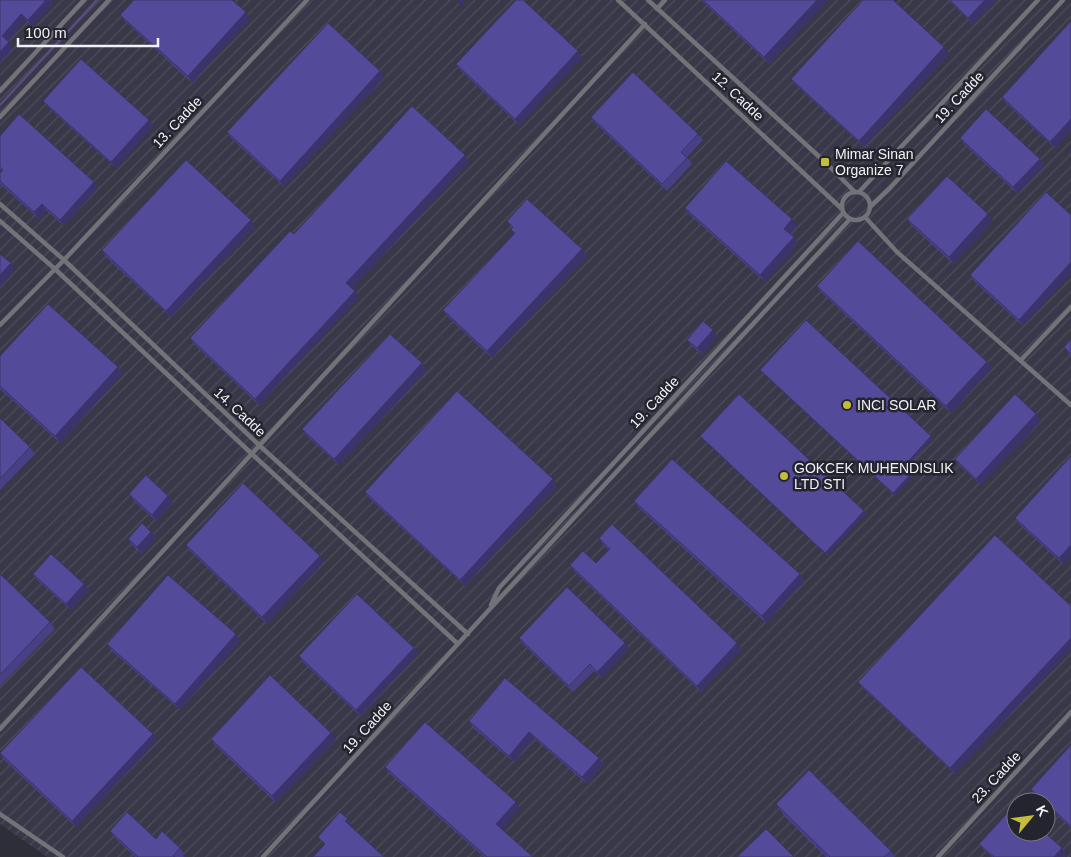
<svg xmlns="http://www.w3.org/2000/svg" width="1071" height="857" font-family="Arial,sans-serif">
	<defs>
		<pattern id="industrial-furrows" width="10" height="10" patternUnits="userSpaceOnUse" patternTransform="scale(1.25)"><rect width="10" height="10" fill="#383848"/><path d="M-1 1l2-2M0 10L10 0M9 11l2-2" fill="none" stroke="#4c4c5a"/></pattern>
	</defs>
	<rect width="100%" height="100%" fill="#2e2e38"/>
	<path fill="url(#industrial-furrows)" fill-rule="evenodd" d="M0,0H1071V857H47L0,824ZM1016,802H1046V832H1016Z"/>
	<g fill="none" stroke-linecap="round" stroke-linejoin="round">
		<path stroke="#5c4b83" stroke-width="2.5" d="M0,105L97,0"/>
		<path stroke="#727278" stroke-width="4.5" d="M618,0L842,209
			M648,0L825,162L855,192
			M657,9L665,0
			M0,91L84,0
			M0,117L109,0
			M842 206a14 14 0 1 1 28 0a14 14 0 1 1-28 0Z
			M859,192L1038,0
			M0,204L64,260L260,446L468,634
			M870,207L890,188L1063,0
			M865,217L897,252L1071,405
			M0,221L55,269L252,454L458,644
			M0,325L64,260L307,0
			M1021,360L1071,307
			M491,605L499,588L843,213
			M0,729L645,24
			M0,814L63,857
			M263,857L488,611L850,219
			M938,857L1071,712"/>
	</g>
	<path fill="#474084" d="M0,0L53,3L32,27L26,20L7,41L13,48L0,63Z
		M701,0H828L769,64Z
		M948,0H996L973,24Z
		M120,15L250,19L192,83L125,21Z
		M1071,21V131L1055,148L1006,103L1002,97Z
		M949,54L864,147L796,85L791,79Z
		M582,58L519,125L461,71L456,64Z
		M385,77L284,187L232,139L227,132Z
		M43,101L149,120L153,126L116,168L48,107Z
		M591,117L698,134L703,140L687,157L692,164L667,191L595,123Z
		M0,136L98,188L64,226L46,210L39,219L0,184V173L2,171L0,169Z
		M960,138L1040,159L1044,165L1018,194L964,144Z
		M465,155L469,162L352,289L359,297L259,405L195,345L190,338L294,234Z
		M685,208L792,219L797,226L790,234L798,244L765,282L689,214Z
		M1071,215L1023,326L975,282L970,275Z
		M907,219L993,221L953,264L911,225Z
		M507,221L582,249L587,256L492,358L448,317L443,310L514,234L511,230L512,228Z
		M255,227L171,317L106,257L102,250Z
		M817,286L987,362L992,368L951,413L821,292Z
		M717,336L702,355L692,346L687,340Z
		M1071,339V356L1064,347Z
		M0,356L122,374L60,443L0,389Z
		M427,370L339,465L307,436L302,429Z
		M760,370L933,438L907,467L914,474L895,496Z
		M1036,414L1041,421L981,485L959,465L955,459Z
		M0,418L30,447L35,454L0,490Z
		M700,436L864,511L866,514L827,555Z
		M1071,456L1064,565L1019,524L1015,518Z
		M553,479L557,486L465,586L369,498L365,492Z
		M129,494L168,496L173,502L156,521L134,501Z
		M634,501L800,574L804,581L766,623L639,508Z
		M156,538L141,554L132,545L128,539Z
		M599,538L742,649L701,692L574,571L570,565L596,563L609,550L603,544Z
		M186,545L324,562L267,624L190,551Z
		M0,574L50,622L55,629L0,686Z
		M33,574L84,584L89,590L71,610L37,580Z
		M1071,606V649L955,774L863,688L858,682Z
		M519,638L629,649L602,678L594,671L573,692L523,644Z
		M240,641L180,710L112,651L107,644Z
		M414,648L418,654L360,716L304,663L299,656Z
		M505,678L599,758L603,765L587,784L534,738L514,762L473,728L469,721Z
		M211,739H336L276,803L215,745Z
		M157,741L76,827L4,760L0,753Z
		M1071,745V828L1046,805V802H1042L1035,796L1031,789Z
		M385,767L520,808L502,829L533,857H484L390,774Z
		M776,804L891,851L895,857H826L785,817Z
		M110,831L156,839L180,848L185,855L183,857H135L114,837Z
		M979,844L1062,848L1066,855L1064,857H992L984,850Z"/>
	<path fill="#3a346b" d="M46,0H51L53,3L32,27L28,20Z
		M457,0H466L461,6Z
		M817,0H828L769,64L764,57Z
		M985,0H996L973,24L968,18Z
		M246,12L250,19L192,83L188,76Z
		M21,14L26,20L6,42L2,36Z
		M9,42L13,48L0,63V52Z
		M944,47L949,54L864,147L859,141Z
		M578,51L582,58L519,125L515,119Z
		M380,71L385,77L284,187L280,181Z
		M1071,119V131L1055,148L1050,142Z
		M149,120L153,126L116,168L111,162Z
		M465,155L469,162L351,290L346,283Z
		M1040,159L1044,165L1018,194L1013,187Z
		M94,182L98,188L64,226L60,220Z
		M42,204L46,210L39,219L34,212Z
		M988,214L993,221L953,264L949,257Z
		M792,219L797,226L789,235L784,229Z
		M251,220L255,227L171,317L166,311Z
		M794,237L798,244L765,282L760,275Z
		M582,249L587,256L492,358L487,351Z
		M1071,262V274L1023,326L1019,320Z
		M11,263L15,270L0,287V275Z
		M355,291L359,297L259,405L255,399Z
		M713,330L717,336L702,355L697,348Z
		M987,362L992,368L951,413L946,406Z
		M422,363L427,370L339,465L334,459Z
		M118,367L122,374L60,443L55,436Z
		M1036,414L1041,421L981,485L976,479Z
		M931,436L933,438L906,467L905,465Z
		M913,472L914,474L895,496L893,493Z
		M553,479L557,486L465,586L460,580Z
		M168,496L173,502L156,521L152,515Z
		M864,511L866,514L827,555L825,553Z
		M151,532L156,538L141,554L137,547Z
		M1071,545V556L1064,565L1059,558Z
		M320,556L324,562L267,624L262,617Z
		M800,574L804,581L766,623L762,616Z
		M84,584L89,590L71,610L66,604Z
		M236,634L240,641L180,710L175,704Z
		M1071,638V649L955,774L950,768Z
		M625,643L629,649L602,678L597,672Z
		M737,643L742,649L701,692L697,686Z
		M414,648L418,654L360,716L356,710Z
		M529,732L534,738L514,762L509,756Z
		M331,733L336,739L276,803L272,796Z
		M153,734L157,741L76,827L72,821Z
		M599,758L603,765L587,784L582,777Z
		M516,802L520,808L501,831L496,824Z
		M348,819L352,825L350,828L345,821Z
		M1062,848L1066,855L1064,857H1054Z"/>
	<path fill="#534b99" stroke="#3a346b" d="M0,0H46L28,20L21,14L2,36L9,42L0,52Z
		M134,0H232L246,12L188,76L120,15Z
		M516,0H523L578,51L515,119L456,64Z
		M703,0H817L764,57Z
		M863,0H893L944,47L859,141L791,79Z
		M950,0H985L968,18Z
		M1071,21V119L1050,142L1002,97Z
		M328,23L380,71L280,181L227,132Z
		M81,59L149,120L111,162L43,101Z
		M633,72L698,134L681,152L687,158L662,184L591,117Z
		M412,106L465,155L346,283L355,291L255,399L190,338L290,231L294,234Z
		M986,109L1040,159L1013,187L960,138Z
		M19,114L94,182L60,220L42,204L34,212L0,181V173L3,170L0,167V136Z
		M186,160L251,220L166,311L102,250Z
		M726,161L792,219L784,229L794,237L760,275L685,208Z
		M947,176L988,214L949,257L907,219Z
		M1046,192L1071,215V262L1019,320L970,275Z
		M527,199L582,249L487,351L443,310L515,233L511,230L513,227L507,221Z
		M858,241L987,362L946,406L817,286Z
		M0,254L11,263L0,275Z
		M48,304L118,367L55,436L0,386V356Z
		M806,320L931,436L905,465L913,472L893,493L760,370Z
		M703,321L713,330L697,348L687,340Z
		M390,334L422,363L334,459L302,429Z
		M1071,339V354L1064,347Z
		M457,391L553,479L460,580L365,492Z
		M739,394L864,511L825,553L700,436Z
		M1015,394L1036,414L976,479L955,459Z
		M0,418L30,447L0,479Z
		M1071,456V545L1059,558L1015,518Z
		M672,459L800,574L762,616L634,501Z
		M146,475L168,496L152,515L129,494Z
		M243,483L320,556L262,617L186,545Z
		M142,523L151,532L137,547L128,539Z
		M612,524L737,643L697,686L570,565L583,551L596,563L610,549L599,538Z
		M995,535L1071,606V638L950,768L858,682Z
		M51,554L84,584L66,604L33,574Z
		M0,574L50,622L0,675Z
		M168,575L236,634L175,704L107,644Z
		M567,587L625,643L597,672L590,664L569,686L519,638Z
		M357,594L414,648L356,710L299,656Z
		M81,667L153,734L72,821L0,753Z
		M270,675L331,733L272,796L211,739Z
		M505,678L599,758L582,777L529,732L509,756L469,721Z
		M425,722L516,802L496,824L533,857H487L385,767Z
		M1071,745V826L1046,803V802H1045L1031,789Z
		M809,770L891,851L884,857H830L776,804Z
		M1015,805L1016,806V832H1044L1062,848L1054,857H994L979,844Z
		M127,812L156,839L162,831L180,848L173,856L175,857H138L110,831Z
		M340,812L348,819L345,821L384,857H313L325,844L318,837Z
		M766,829L794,857H737Z"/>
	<g fill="#c5bc3d" stroke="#24242e" stroke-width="2">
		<rect x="820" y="157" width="10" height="10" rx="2.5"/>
		<circle cx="847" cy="405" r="5"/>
		<circle cx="784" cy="476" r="5"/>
	</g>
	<g text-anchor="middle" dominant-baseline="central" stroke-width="5" stroke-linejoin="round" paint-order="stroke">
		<g font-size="14" fill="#f1f1f7" stroke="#24242e">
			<text transform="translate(738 96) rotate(43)">12. Cadde</text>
			<text transform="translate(959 97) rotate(-47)">19. Cadde</text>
			<text transform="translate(177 122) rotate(-47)">13. Cadde</text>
			<text transform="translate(654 402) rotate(-47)">19. Cadde</text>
			<text transform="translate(240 412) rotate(43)">14. Cadde</text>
			<text transform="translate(367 727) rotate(-48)">19. Cadde</text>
			<text transform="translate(996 777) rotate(-47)">23. Cadde</text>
		</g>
		<g font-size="14" fill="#f1f1f7" stroke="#24242e" text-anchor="start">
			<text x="835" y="154">Mimar Sinan<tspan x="835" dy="16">Organize 7</tspan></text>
			<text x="857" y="405">INCI SOLAR</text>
			<text x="794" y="468">GOKCEK MUHENDISLIK<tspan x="794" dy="16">LTD STI</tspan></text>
		</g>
	</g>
	<g transform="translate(1031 817) rotate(61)"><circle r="24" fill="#24242e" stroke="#76767e"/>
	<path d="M0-4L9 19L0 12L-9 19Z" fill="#c5bc3d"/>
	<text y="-8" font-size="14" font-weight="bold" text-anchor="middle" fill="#f1f1f7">K</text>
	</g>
	<path d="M18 38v8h140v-8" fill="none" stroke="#f1f1f7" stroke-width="2.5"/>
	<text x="25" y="38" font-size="15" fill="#f1f1f7" stroke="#24242e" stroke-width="4" paint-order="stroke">100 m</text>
</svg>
